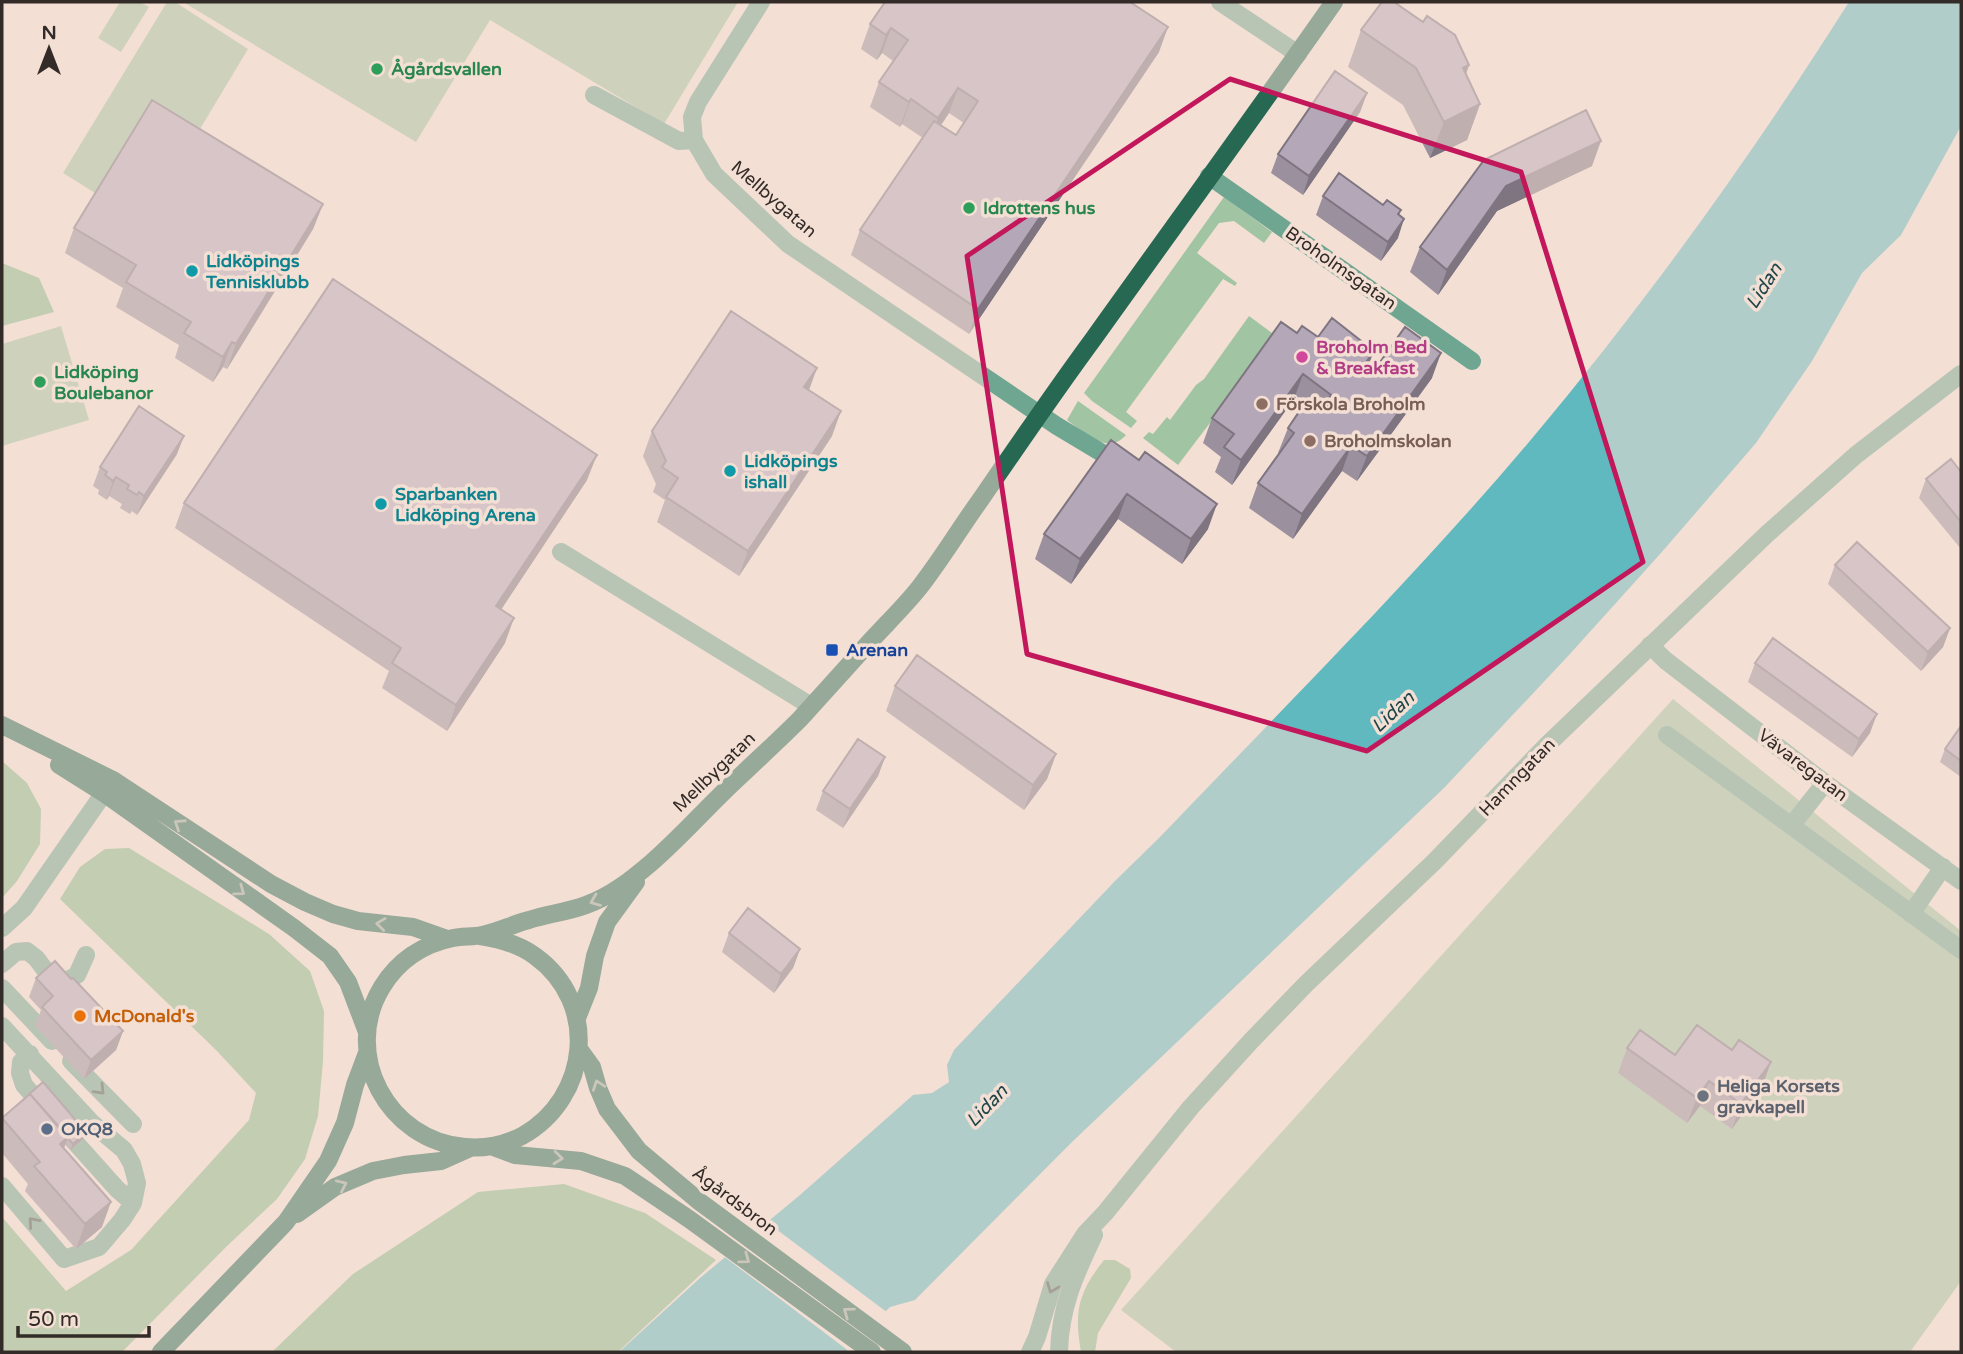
<svg xmlns="http://www.w3.org/2000/svg" width="1963" height="1354" font-family="'Varela Round',sans-serif">
	<rect width="100%" height="100%" fill="#f4dfd4"/>
	<path fill="#a1c4a3" d="M120,2H140L149,7L121,52L98,38Z
		M167,2H175L248,49L197,134L151,104L95,193L63,173Z
		M183,2H738L664,124L490,20L416,142Z
		M1224,197L1272,232L1264,243L1234,221L1219,223L1197,253L1237,283L1235,286L1223,279L1126,412L1137,421L1131,428L1092,401L1084,393Z
		M1249,316L1276,336L1178,465L1143,438L1149,432L1153,434L1167,417L1170,420L1196,385L1204,379Z
		M61,326L89,420L2,446V344Z
		M1078,401L1126,435C1108,456 1083,432 1067,420Z
		M1673,699L1961,931V1281L1910,1352H1176L1121,1310Z"/>
	<path fill="#86b889" d="M2,263L39,278L54,312L2,326Z
		M2,761L27,783L41,809L40,844L17,881L2,898Z
		M129,848L269,934L310,971L324,1011L323,1061L318,1116L305,1159L277,1199L227,1246L122,1352H2V1217L66,1291L131,1250L249,1120L256,1093L217,1051L60,899L80,867L105,849Z
		M564,1184L645,1213L716,1260L618,1352H272L353,1274L478,1192Z
		M1104,1260H1115L1130,1269L1131,1278L1098,1333L1095,1352H1081C1074,1311 1078,1293 1104,1260Z"/>
	<path fill="#60b9bf" d="M1849,2H1961V126L1901,235L1862,273L1812,361L1756,443L1661,553L1569,655L1444,788L1071,1143L915,1300L890,1307L845,1352H619L700,1278L800,1195L913,1095L932,1093L949,1082L947,1065L954,1050L1115,881L1161,836C1285,706 1413,579 1529,442C1646,303 1752,155 1849,2Z"/>
	<path fill="#f4dfd4" d="M764,1220L888,1313L850,1352L722,1255Z"/>
	<g fill="none" stroke-linecap="round" stroke-linejoin="round">
		<path stroke="#6fa691" stroke-width="18" d="M761,2L698,102L692,117L694,140L714,174L788,244L1057,426L1122,465
			M1220,2L1298,54
			M594,95L679,141L694,140
			M1209,176L1472,361
			M561,552L811,706
			M1650,645L1665,660L1825,783L1961,881
			M1667,735L1961,950
			M1791,826L1825,783
			M1911,914L1943,867
			M2,928L24,908L113,780
			M2,964L16,952L27,951L36,958L49,975L59,982L68,980L77,975L86,955
			M2,988L52,1041
			M2,1026L93,1124L124,1150L132,1164L137,1183L133,1203L122,1220L99,1247L64,1259L2,1186
			M30,1054L21,1062L20,1073L24,1085L117,1189L133,1203
			M71,1061L133,1124
			M1030,1352L1037,1337L1053,1284L1085,1234L1105,1213L1191,1107L1251,1041L1306,984L1435,861L1547,745L1767,534L1856,455L1961,374
			M1059,1352C1060,1307 1075,1275 1094,1235"/>
		<path stroke="#276853" stroke-width="18" d="M2,725L113,780L271,884L305,902L333,914L358,921L413,927L447,939
			M59,765L105,794L294,928L330,956L348,982L367,1032
			M480,936C500,939 519,944 535,956C600,1003 590,1098 522,1136C504,1145 484,1149 465,1147C388,1141 341,1054 382,987C398,961 423,944 453,938C462,936 473,937 482,935C498,932 513,924 529,920C548,914 567,912 586,905C611,896 631,880 651,863C681,837 707,807 736,780C757,760 779,740 800,719C822,695 844,670 866,646C883,627 903,608 919,588C941,560 960,528 981,499C1018,445 1055,391 1094,338C1174,226 1255,115 1334,2
			M577,1018L589,988L595,956L607,922L636,882
			M579,1049L592,1067L598,1088L607,1109L639,1151L700,1202L903,1352
			M491,1146L515,1155L581,1161L625,1176L689,1219L872,1352
			M297,1214L335,1187L373,1171L404,1165L441,1161L470,1148
			M161,1352L286,1222L328,1161L345,1123L355,1085L367,1053"/>
	</g>
	<path fill="#9b909e" fill-rule="evenodd" d="M1423,22L1469,65L1466,74L1480,104L1467,140L1430,158L1403,105L1348,67L1361,30Z
		M870,24L1159,52L969,334L851,255L860,230L923,138L902,124L900,127L870,107L879,82L893,61L882,53L877,60L861,49ZM949,113L964,123L956,135L941,125Z
		M1367,93L1360,112L1303,195L1271,173L1278,154Z
		M1484,160L1592,166L1497,211L1438,295L1410,272L1420,247Z
		M1323,196L1383,205L1401,210L1399,215L1398,238L1381,261L1316,215Z
		M323,204L313,229L227,369L223,367L213,382L175,358L179,345L116,307L123,288L65,253L74,228Z
		M1297,333L1374,351L1367,368L1373,372L1432,378L1357,481L1342,471L1293,539L1249,508L1258,483L1279,453H1278L1288,428L1303,406L1294,399L1232,485L1215,472L1221,457L1203,443L1212,418Z
		M809,390L832,436L739,576L657,522L665,500L653,492L656,484L643,456L652,431Z
		M1111,440L1208,529L1182,564L1118,519L1071,584L1035,559L1044,534Z
		M177,454L137,515L132,511L130,514L120,508L122,504L109,496L107,500L98,494L99,490L93,486L100,467Z
		M1961,472V549L1919,498L1926,479Z
		M587,480L501,609L505,643L447,731L382,688L389,671L175,528L184,503Z
		M1835,565L1950,628L1943,647L1921,671L1828,584Z
		M1755,663L1870,733L1852,757L1748,682Z
		M895,686L1056,754L1047,779L1024,810L886,711Z
		M1961,726V777L1940,762L1945,749Z
		M885,757L878,776L843,828L816,810L823,791Z
		M729,933L800,949L793,968L774,993L722,952Z
		M36,978L71,979L123,1031L116,1050L84,1079L35,1026L41,1010L29,997Z
		M1627,1048L1675,1055L1762,1087L1732,1129L1700,1106L1687,1123L1618,1073Z
		M28,1095L86,1132L84,1138L70,1150L65,1144L64,1148L102,1227L76,1249L25,1191L28,1184L2,1153V1118Z"/>
	<path fill="#7e7581" d="M1168,27L1159,52L969,334L978,309Z
		M891,28L882,53L877,60L886,35Z
		M1469,65L1456,102L1463,68Z
		M958,88L949,113L929,143L938,118Z
		M1367,93L1360,112L1303,195L1309,176Z
		M911,99L902,124L900,127L909,102Z
		M1480,104L1467,140L1430,158L1444,122Z
		M1601,141L1592,166L1497,211L1438,295L1447,270L1506,186Z
		M323,204L313,229L227,369L236,344Z
		M1404,219L1398,238L1381,261L1388,242Z
		M232,342L223,367L213,382L223,357Z
		M1374,351L1364,376V365Z
		M1441,353L1432,378L1357,481L1367,456Z
		M817,368L808,393L804,387Z
		M1303,374L1294,399L1232,485L1241,460Z
		M841,411L832,436L739,576L748,551Z
		M184,436L177,454L137,515L144,496Z
		M1351,446L1342,471L1293,539L1302,514Z
		M597,455L587,480L487,631L496,606Z
		M116,477L109,496L107,500L113,481Z
		M1127,494L1118,519L1071,584L1080,559Z
		M1217,504L1208,529L1182,564L1191,539Z
		M514,618L505,643L447,731L456,705Z
		M1950,628L1943,647L1921,671L1928,652Z
		M1877,714L1870,733L1852,757L1859,739Z
		M1056,754L1047,779L1024,810L1033,785Z
		M885,757L878,776L843,828L850,809Z
		M800,949L793,968L774,993L781,974Z
		M123,1031L116,1050L84,1079L91,1060Z
		M1771,1062L1762,1087L1732,1129L1741,1104Z
		M1709,1081L1700,1106L1687,1123L1697,1098Z
		M86,1132L84,1138L70,1150L73,1144Z
		M68,1137L59,1162L60,1144Z
		M111,1202L102,1227L76,1249L85,1224Z"/>
	<path fill="#b4a7b8" stroke="#7e7581" stroke-width="2" d="M885,2H1130L1168,27L978,309L860,230L934,121L956,135L978,101L958,88L938,118L911,99L909,102L879,82L908,40L891,28L886,35L870,24Z
		M1382,2H1394L1423,22L1427,16L1455,35L1469,65L1463,68L1480,104L1444,122L1416,68L1361,30Z
		M1335,71L1367,93L1309,176L1278,154Z
		M152,100L323,204L236,344L232,342L223,357L184,333L191,322L126,282L136,265L74,228Z
		M1586,110L1601,141L1506,186L1447,270L1420,247L1484,160Z
		M1339,173L1383,205L1387,200L1401,210L1398,214L1404,219L1388,242L1323,196Z
		M333,279L597,455L496,606L514,618L456,705L392,663L401,648L184,503Z
		M731,311L817,368L804,387L841,411L748,551L666,497L678,478L662,467L666,461L652,431Z
		M1332,318L1374,351L1364,365L1373,372L1405,327L1441,353L1367,456L1351,446L1302,514L1258,483L1294,433L1288,428L1305,403L1318,412L1331,395L1303,374L1241,460L1224,447L1234,434L1212,418L1281,322L1297,333L1302,326L1318,337Z
		M139,406L184,436L144,496L139,492L137,495L127,489L129,485L116,477L113,481L105,475L107,472L100,467Z
		M1111,440L1139,460L1145,452L1217,504L1191,539L1127,494L1080,559L1044,534Z
		M1951,459L1961,472V522L1926,479Z
		M1857,542L1950,628L1928,652L1835,565Z
		M1773,638L1877,714L1859,739L1755,663Z
		M917,655L1056,754L1033,785L895,686Z
		M1961,726V761L1945,749Z
		M858,739L885,757L850,809L823,791Z
		M748,908L800,949L781,974L729,933Z
		M55,961L71,979L73,978L123,1031L91,1060L42,1007L53,996L36,978Z
		M1697,1025L1732,1050L1739,1040L1771,1062L1741,1104L1709,1081L1697,1098L1627,1048L1640,1030L1675,1055Z
		M43,1082L86,1132L73,1144L30,1094L28,1095Z
		M30,1094L68,1137L60,1144L111,1202L85,1224L34,1166L40,1162L2,1118Z"/>
	<defs><path id="oneway-chevron" d="M-2-3.5L2.5 0L-2 3.5" fill="none" stroke-width="1.6" stroke-linecap="round" stroke-linejoin="round" transform="scale(1.75)"/></defs>
	<g stroke="#98a99a">
		<use href="#oneway-chevron" transform="translate(179 824) rotate(-147)"/>
		<use href="#oneway-chevron" transform="translate(240 891) rotate(36)"/>
		<use href="#oneway-chevron" transform="translate(595 901) rotate(158)"/>
		<use href="#oneway-chevron" transform="translate(381 924) rotate(-173)"/>
		<use href="#oneway-chevron" transform="translate(598 1085) rotate(-109)"/>
		<use href="#oneway-chevron" transform="translate(558 1158) rotate(6)"/>
		<use href="#oneway-chevron" transform="translate(342 1185) rotate(-25)"/>
		<use href="#oneway-chevron" transform="translate(745 1259) rotate(36)"/>
		<use href="#oneway-chevron" transform="translate(848 1312) rotate(-144)"/>
	</g>
	<g stroke="#48564c">
		<use href="#oneway-chevron" transform="translate(100 1090) rotate(46)"/>
		<use href="#oneway-chevron" transform="translate(33 1222) rotate(-131)"/>
		<use href="#oneway-chevron" transform="translate(1052 1288) rotate(111)"/>
	</g>
	<path d="M0 0H1963V1354H0ZM1230,79L1521,172L1643,562L1367,751L1027,654L967,256Z" fill="#f4dfd4" fill-opacity=".55" fill-rule="evenodd"/>
	<path fill="none" stroke="#c2185b" stroke-width="5" stroke-linejoin="round" d="M1230,79L1521,172L1643,562L1367,751L1027,654L967,256Z"/>
	<g fill="#2e9e5b" stroke="#f4dfd4" stroke-width="2.5">
		<circle cx="377" cy="69" r="7"/>
		<circle cx="969" cy="208" r="7"/>
		<circle cx="40" cy="382" r="7"/>
	</g>
	<g fill="#0f9aa8" stroke="#f4dfd4" stroke-width="2.5">
		<circle cx="192" cy="271" r="7"/>
		<circle cx="730" cy="471" r="7"/>
		<circle cx="381" cy="504" r="7"/>
	</g>
	<circle fill="#d1479c" stroke="#f4dfd4" stroke-width="2.5" cx="1302" cy="357" r="7"/>
	<g fill="#8d6e63" stroke="#f4dfd4" stroke-width="2.5">
		<circle cx="1262" cy="404" r="7"/>
		<circle cx="1310" cy="441" r="7"/>
	</g>
	<rect fill="#1a4fb4" stroke="#f4dfd4" stroke-width="2.5" x="825" y="643" width="14" height="14" rx="3.5"/>
	<circle fill="#e8710a" stroke="#f4dfd4" stroke-width="2.5" cx="80" cy="1016" r="7"/>
	<circle fill="#6b7280" stroke="#f4dfd4" stroke-width="2.5" cx="1703" cy="1096" r="7"/>
	<circle fill="#5c6f8a" stroke="#f4dfd4" stroke-width="2.5" cx="47" cy="1129" r="7"/>
	<g text-anchor="middle" dominant-baseline="central" stroke-width="7" stroke-linejoin="round" paint-order="stroke">
		<g font-size="18" font-weight="bold" fill="#27864d" stroke="#f4dfd4" text-anchor="start">
			<text x="391" y="69">Ågårdsvallen</text>
			<text x="983" y="208">Idrottens hus</text>
			<text x="54" y="372">Lidköping<tspan x="54" dy="21">Boulebanor</tspan></text>
		</g>
		<g font-size="18" fill="#332b27" stroke="#f4dfd4">
			<text transform="translate(774 199) rotate(41)">Mellbygatan</text>
			<text transform="translate(1341 268) rotate(35)">Broholmsgatan</text>
			<text transform="translate(1803 765) rotate(37)">Vävaregatan</text>
			<text transform="translate(714 772) rotate(-44)">Mellbygatan</text>
			<text transform="translate(1517 777) rotate(-46)">Hamngatan</text>
			<text transform="translate(735 1201) rotate(37)">Ågårdsbron</text>
		</g>
		<g font-size="18" font-weight="bold" fill="#0d838f" stroke="#f4dfd4" text-anchor="start">
			<text x="206" y="261">Lidköpings<tspan x="206" dy="21">Tennisklubb</tspan></text>
			<text x="744" y="461">Lidköpings<tspan x="744" dy="21">ishall</tspan></text>
			<text x="395" y="494">Sparbanken<tspan x="395" dy="21">Lidköping Arena</tspan></text>
		</g>
		<g font-size="18" font-weight="bold" fill="#b23c85" stroke="#f4dfd4" text-anchor="start">
			<text x="1316" y="347">Broholm Bed<tspan x="1316" dy="21">&amp; Breakfast</tspan></text>
		</g>
		<g font-size="18" font-weight="bold" fill="#785e54" stroke="#f4dfd4" text-anchor="start">
			<text x="1276" y="404">Förskola Broholm</text>
			<text x="1324" y="441">Broholmskolan</text>
		</g>
		<g font-size="18" font-weight="bold" fill="#164399" stroke="#f4dfd4" text-anchor="start">
			<text x="846" y="650">Arenan</text>
		</g>
		<g font-size="18" font-weight="bold" fill="#c56008" stroke="#f4dfd4" text-anchor="start">
			<text x="94" y="1016">McDonald's</text>
		</g>
		<g font-size="18" font-weight="bold" fill="#5b616d" stroke="#f4dfd4" text-anchor="start">
			<text x="1717" y="1086">Heliga Korsets<tspan x="1717" dy="21">gravkapell</tspan></text>
		</g>
		<g font-size="18" font-weight="bold" fill="#4e5e75" stroke="#f4dfd4" text-anchor="start">
			<text x="61" y="1129">OKQ8</text>
		</g>
		<g font-size="19" font-style="italic" fill="#1d4649" stroke="#f4dfd4">
			<text transform="translate(1764 286) rotate(-57)">Lidan</text>
			<text transform="translate(1393 712) rotate(-43)">Lidan</text>
			<text transform="translate(987 1106) rotate(-46)">Lidan</text>
		</g>
	</g>
	<rect width="1963" height="1354" fill="none" stroke="#332b27" stroke-width="7"/>
	<g transform="translate(49 49)" stroke="#f4dfd4" stroke-width="5" paint-order="stroke">
	<path d="M0-5L12 26L0 18L-12 26Z" fill="#332b27"/>
	<text y="-10" font-size="19" font-weight="bold" text-anchor="middle" fill="#332b27">N</text>
	</g>
	<path d="M18 1326v10h131v-10" fill="none" stroke="#332b27" stroke-width="3.5"/>
	<text x="28" y="1326" font-size="21" fill="#332b27" stroke="#f4dfd4" stroke-width="5" paint-order="stroke">50 m</text>
</svg>
